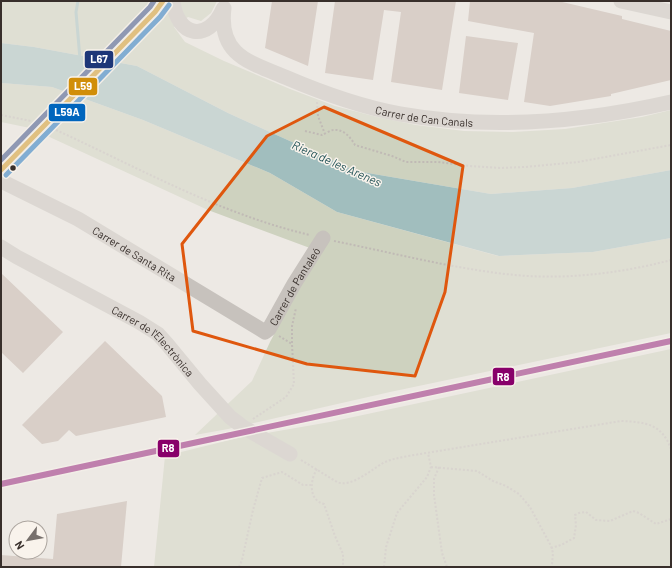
<svg xmlns="http://www.w3.org/2000/svg" width="672" height="568" font-family="Barlow,sans-serif">
	<rect width="100%" height="100%" fill="#ede9e4"/>
	<path fill="#ced2bf" d="M1,1H217L211,13L201,21L188,17L174,27L185,42L224,61L290,89L335,106L377,117L416,125L464,131L513,132L565,129L642,117L671,110V170L572,188L491,194L356,171L228,113L137,66L34,47L1,43Z
		M1,83L52,87L143,120L270,173L337,212L498,256L593,252L671,238V333L390,392L228,429L195,435L252,381L270,342L318,251L208,210L30,128L1,122Z
		M671,349V567H154L165,456L238,438L330,422Z"/>
	<path fill="#a1bebe" d="M1,43L34,47L137,66L228,113L356,171L491,194L572,188L671,170V238L593,252L499,256L337,212L270,173L143,120L52,87L1,83Z"/>
	<g fill="none" stroke-linecap="round" stroke-linejoin="round">
		<path stroke="#a1bebe" stroke-width="3" d="M78,1L76,12L80,59"/>
	</g>
	<path fill="#c0afa7" d="M272,1H318L308,66L265,48Z
		M335,1H456L442,90L391,82L401,12L384,10L373,80L325,73Z
		M470,1H558L622,16V19L671,31V80L611,94V96L550,106L524,102L534,33L468,21Z
		M466,36L518,43L508,100L459,93Z
		M1,273L63,332L23,373L1,352Z
		M105,341L162,396L166,417L76,436L69,430L58,441L42,444L22,425Z
		M127,501L121,567H1V555L53,559L57,514Z"/>
	<g fill="none" stroke-linecap="round" stroke-linejoin="round">
		<path stroke="#c0bab5" stroke-width="2" stroke-dasharray="2 2" stroke-linecap="butt" d="M317,102L318,116L325,134
			M1,115L31,121
			M56,130C139,168 220,214 310,235
			M305,131L322,135C325,134 330,130 334,130C344,129 351,138 355,145L392,156L406,162H438L470,166L500,168L525,167L578,162L671,145
			M334,241C394,253 454,269 515,275C566,280 622,273 671,260
			M279,336L292,344
			M253,419L286,397L294,384L292,344V326L296,308
			M301,460L337,482C351,488 371,470 383,463C391,459 399,458 408,456L621,421C646,422 662,424 671,449
			M431,467L477,471L493,481L506,486L519,494L530,507L551,546L553,553L552,564L551,567
			M439,467L434,479V495L442,553L447,567
			M317,469C310,480 308,500 324,504L325,507L335,536L343,554V567
			M551,548L561,545L574,538L576,525L575,515L579,513L586,512L596,520L610,521L633,511L639,513L656,524L671,519
			M239,567L242,560L253,510L262,478L282,472L303,485H311
			M384,567L386,547L397,513L427,477L431,467L428,453"/>
		<g stroke="#c7c2bd" stroke-width="15">
			<path d="M173,1C177,37 208,43 223,9"/>
			<path d="M621,1L671,12"/>
			<path id="s1" d="M224,8C218,55 249,62 285,77C320,92 362,107 400,114C490,130 583,122 671,102"/>
			<path d="M1,170L155,12L163,1"/>
			<path id="s2" d="M1,181L78,219L265,332L269,329L294,284L323,238"/>
			<path id="s3" d="M1,247L17,257L139,322L158,334L167,344L200,384L230,417L243,427L290,454"/>
		</g>
		<g stroke="#f9f3ec" stroke-width="8">
			<path id="bus-1" d="M1,170L155,12L163,1"/>
		</g>
		<g stroke="#f9f3ec" stroke-width="8">
			<path id="bus-2" d="M6,175L160,17L169,5"/>
		</g>
		<g stroke="#f9f3ec" stroke-width="8">
			<path id="bus-3" d="M1,160L150,7L154,1"/>
		</g>
		<use href="#bus-1" stroke="#d18e09" stroke-width="5"/>
		<use href="#bus-2" stroke="#0065bd" stroke-width="5"/>
		<use href="#bus-3" stroke="#1d3678" stroke-width="5"/>
		<g stroke="#f9f3ec" stroke-width="9">
			<path id="rail-1" d="M1,484L671,341"/>
		</g>
		<use href="#rail-1" stroke="#88006a" stroke-width="6"/>
	</g>
	<path d="M0 0H672V568H0ZM324,107L463,166L445,292L415,376L307,364L193,331L182,244L267,136Z" fill="#ede9e4" fill-opacity=".55" fill-rule="evenodd"/>
	<path fill="none" stroke="#df570e" stroke-width="3" stroke-linejoin="round" d="M324,107L463,166L445,292L415,376L307,364L193,331L182,244L267,136Z"/>
	<circle fill="#382f2b" stroke="#f9f3ec" stroke-width="1.5" cx="13" cy="168" r="3.5"/>
	<g text-anchor="middle" dominant-baseline="central" stroke-width="3" stroke-linejoin="round" paint-order="stroke">
		<g font-size="11" fill="#382f2b" stroke="#f9f3ec">
			<text stroke="none"><textPath href="#s1" startOffset="248">Carrer de Can Canals</textPath></text>
			<text stroke="none"><textPath href="#s2" startOffset="152">Carrer de Santa Rita</textPath></text>
			<text stroke="none"><textPath href="#s2" startOffset="359">Carrer de Pantaleó</textPath></text>
			<text stroke="none"><textPath href="#s3" startOffset="180">Carrer de l'Electrònica</textPath></text>
		</g>
		<g font-size="12" font-style="italic" fill="#235357" stroke="#f9f3ec">
			<text transform="translate(337 163) rotate(24)">Riera de les Arenes</text>
		</g>
	</g>
	<g stroke="#f9f3ec" stroke-width="1.5">
		<rect x="84" y="50" width="30" height="19" rx="4" fill="#1d3678"/>
		<rect x="68" y="77" width="30" height="19" rx="4" fill="#d18e09"/>
		<rect x="48" y="103" width="38" height="19" rx="4" fill="#0065bd"/>
		<rect x="492" y="367" width="23" height="19" rx="4" fill="#88006a"/>
		<rect x="157" y="439" width="23" height="19" rx="4" fill="#88006a"/>
	</g>
	<g font-size="11" text-anchor="middle" font-weight="bold" fill="#fff">
		<text x="99" y="63">L67</text>
		<text x="83" y="90">L59</text>
		<text x="67" y="116">L59A</text>
		<text x="503" y="381">R8</text>
		<text x="168" y="452">R8</text>
	</g>
	<rect width="672" height="568" fill="none" stroke="#382f2b" stroke-width="4"/>
	<g transform="translate(28 540) rotate(238)"><circle r="19" fill="#f9f3ec" stroke="#aca59f"/>
	<path d="M0-3L7 15L0 10L-7 15Z" fill="#77706c"/>
	<text y="-6" font-size="11" font-weight="bold" text-anchor="middle" fill="#382f2b">N</text>
	</g>
</svg>
